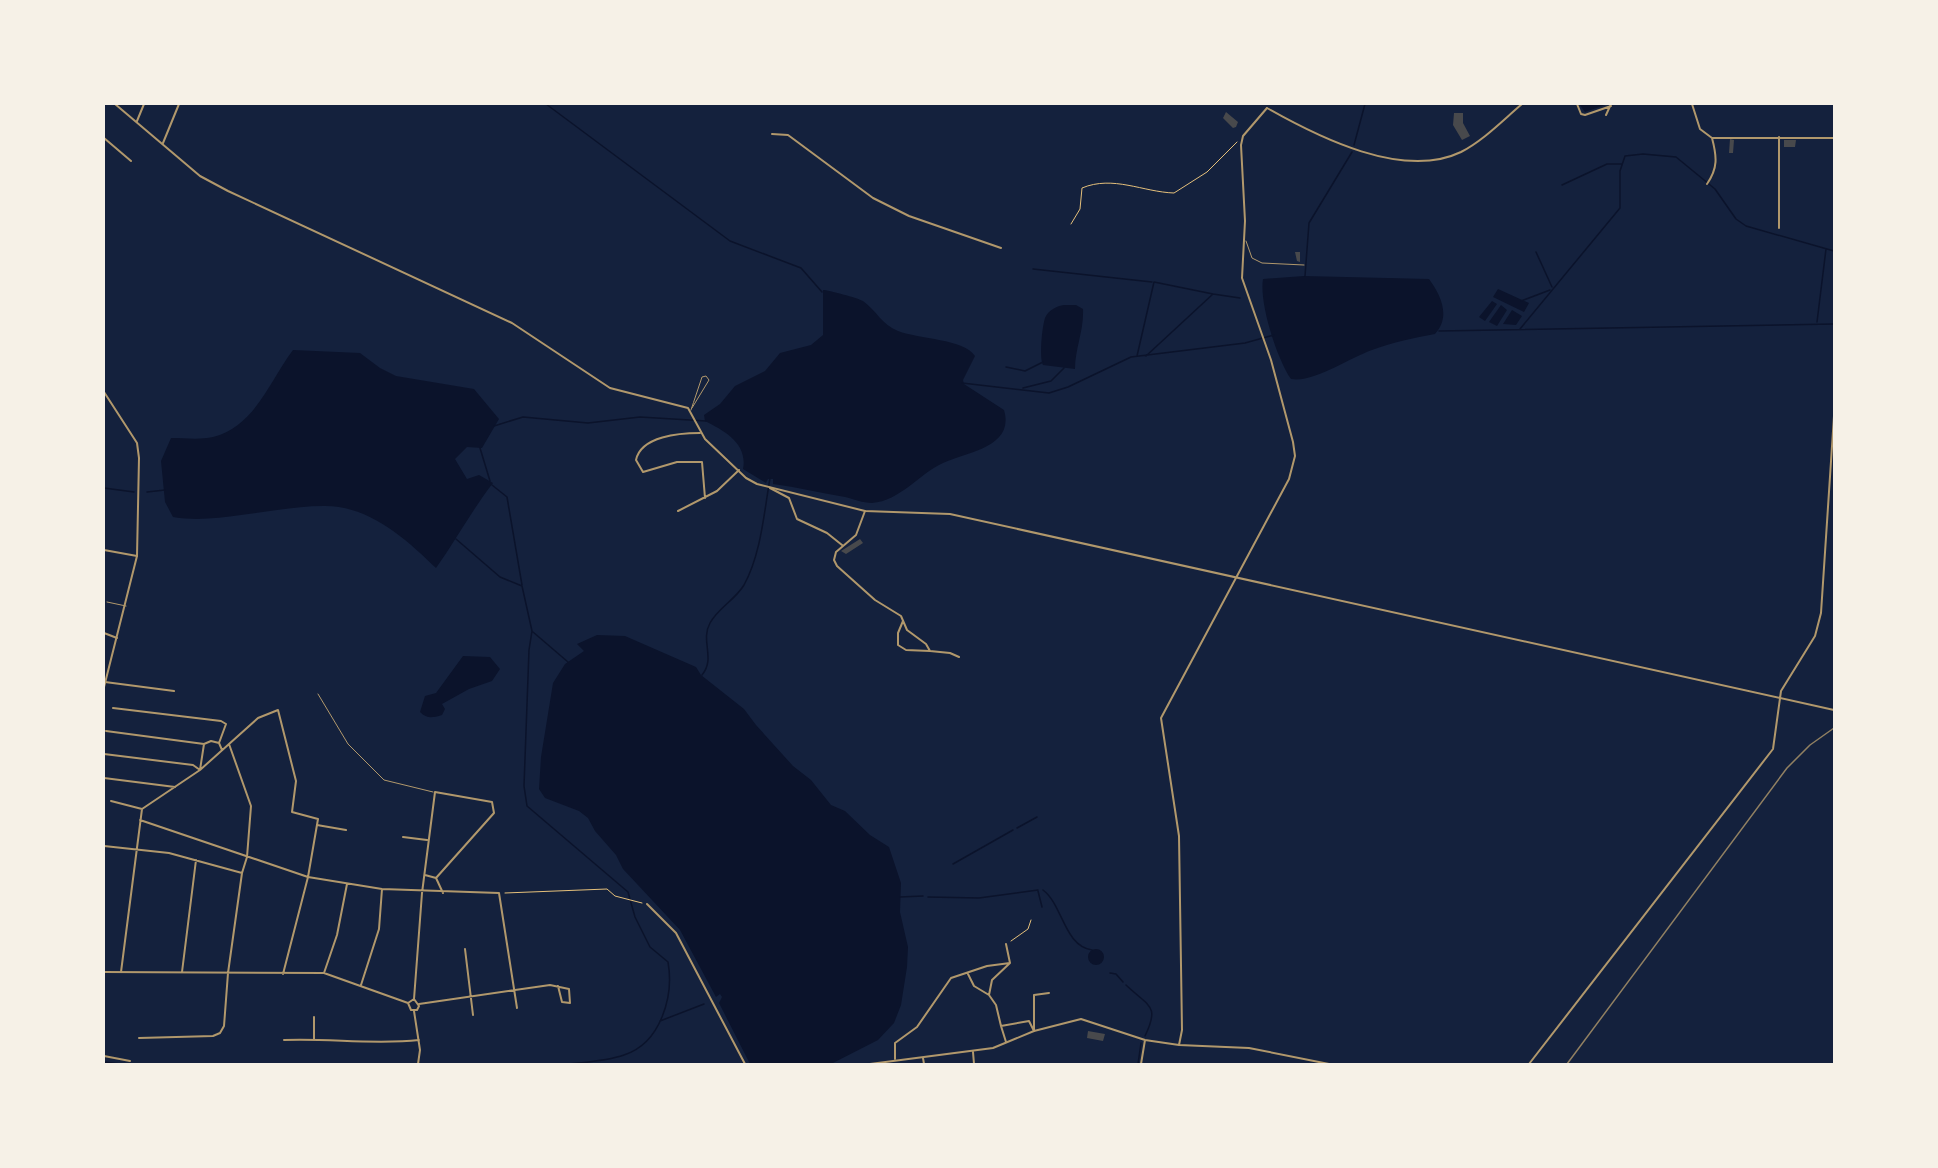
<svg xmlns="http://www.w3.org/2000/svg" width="1938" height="1168" font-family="Manrope,sans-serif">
	<rect width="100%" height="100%" fill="#14213d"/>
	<path fill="#0b132b" d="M1579,104H1608L1585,112Z
		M1304,276L1429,279C1441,295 1451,317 1435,334C1414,338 1393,342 1372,350C1349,358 1314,383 1291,379C1277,359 1259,303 1263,279Z
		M1498,289L1529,303L1524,312L1493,297Z
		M823,290C828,290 858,298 863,301C876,310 882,325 898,331C919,339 964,339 975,356L963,380L964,384L1004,410C1015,447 967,452 943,463C919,474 900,501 872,503C863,503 853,499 845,497C821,493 797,487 773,484V479H768L766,483L743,469C748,444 725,431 705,421L704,415L720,404L735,386L765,371L780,353L811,345L823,335Z
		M1492,301L1497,304L1485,321L1479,317Z
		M1064,305H1076L1083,309C1084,331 1075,348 1075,369L1043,365C1039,358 1042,327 1045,318C1048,310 1057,306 1064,305Z
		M1501,305L1507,310L1497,326L1489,322Z
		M1512,310L1522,316L1516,325L1503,324Z
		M293,350L360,353L380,368L396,376L474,389L499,419L482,448L467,447L455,459L467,479L479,475L493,483C472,510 456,540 436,568C406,539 369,505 323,506C296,506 268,512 241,515C218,518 197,521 173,517L165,502L161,461L171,438C184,438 200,440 213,437C255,426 269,382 293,350Z
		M597,635L625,636L696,667L701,675L744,709L756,725L793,766L811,780L831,805L845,811L870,835L889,847L901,883L900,912L908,947L907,967L901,1005L894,1023L878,1040L831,1064H750L719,1003L722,997L720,994L716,997L680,930L623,869L616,855L595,831L588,818L579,811L545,798L539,789L541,757L553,683L565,664L584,651L577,644Z
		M463,656L490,657L500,669L492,681L469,689L442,704L445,709L442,715C432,718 427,719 420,712L425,696L436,693Z
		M1088 957a8 8 0 1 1 16 0a8 8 0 1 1-16 0Z"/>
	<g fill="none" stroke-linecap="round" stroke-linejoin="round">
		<path stroke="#0b132b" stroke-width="1.5" d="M546,104L730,241L801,268L822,292
			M1354,145L1365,104
			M1562,185L1607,164H1622
			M1536,252L1552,287
			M1033,269L1152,282
			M1305,276L1309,223L1352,152
			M1521,301L1550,290
			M1817,322L1826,249
			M1520,329L1620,208V171L1625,156L1643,154L1676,157L1715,189L1736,219L1746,226L1834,251
			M1439,331L1834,324
			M1137,356L1154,282L1213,294
			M1146,356L1213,294L1240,298
			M1006,367L1025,371L1043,362
			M962,383L1049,393L1068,387L1131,357L1245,343L1274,335
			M1023,388L1051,381L1064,368
			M494,426L523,417L588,423L640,417L706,421
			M480,448L490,481
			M492,485L507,497L522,585
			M104,488L134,492
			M147,492L165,490
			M456,539L500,577L522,586L532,631L529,650L524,786L527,806L628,892L635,917L650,947L668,962C674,996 661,1043 624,1055C607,1061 587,1062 569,1064
			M533,632L568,662
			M702,675C716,658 700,641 710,623C718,608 735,600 744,585C761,554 764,513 770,478
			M1017,828L1037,817
			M953,864L1013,830
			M1043,890C1063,905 1064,946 1092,950
			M1038,891L1042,907
			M900,897L923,896
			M928,897L979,898L1038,890
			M1110,973L1116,974L1123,982
			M1126,985C1149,1007 1160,1005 1145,1036
			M660,1021L704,1004
			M104,1062L120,1064
			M1138,1064L1141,1043"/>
	</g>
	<path fill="#48494c" d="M1226,112L1238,122L1236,127L1233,128L1223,118Z
		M1454,113H1463V123L1470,136L1462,140L1453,125Z
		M1730,139L1734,140L1733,153H1729Z
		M1784,140H1796L1795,147H1784Z
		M1295,252H1300V262L1297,261Z
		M860,539L863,543L846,554L841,551Z
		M1088,1031L1105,1034L1103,1041L1087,1038Z"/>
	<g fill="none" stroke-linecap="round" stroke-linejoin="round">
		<path stroke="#e5c07b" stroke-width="1" d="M1071,224L1080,209L1082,188C1113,175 1143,192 1174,193L1207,172L1237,142
			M505,893L607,889L615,896L642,903
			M1011,941L1028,929L1031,920"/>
		<path stroke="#b1986c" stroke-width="1" d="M1246,241L1252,258L1262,263L1304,265
			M691,410C693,405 694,400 696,395L702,377L706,376L709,380L692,408
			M107,602L126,606
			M318,694L348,744L384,780L433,792"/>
		<path stroke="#b1986c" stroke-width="2" d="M1577,104L1581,114L1585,115L1611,106
			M1692,104L1700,129L1712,138H1834
			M1606,115L1611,104
			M137,121L144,104
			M772,134L788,135L873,198L909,216L1001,248
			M104,138L131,161
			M163,143L179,104
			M1707,184C1718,168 1717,157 1712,138
			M1779,228V137
			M700,433C680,433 641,436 636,460L643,472L677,462H702L705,498
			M770,488L789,498L797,519L827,533L842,545
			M678,511L717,491L739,470
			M865,511L856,535L836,552L834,560L837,566L875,600L901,616L907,630L926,644L930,651L950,653L959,657
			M104,550L137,556
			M903,621L898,633V645L906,650L930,651
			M104,633L117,638
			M105,682L174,691
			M113,708L221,721L226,724L219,743
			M106,731L204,744L211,741L219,743L222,750
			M104,754L193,765L200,770L204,744
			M104,778L175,787
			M111,801L142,809
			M142,809L200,770L258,718L278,710L296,781L292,812L318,819L308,877L283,974
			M140,820L308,877L382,889L499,893L517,1008
			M317,825L346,830
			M403,837L427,840
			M104,846L169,853L242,873
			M425,875L436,878L443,893
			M647,904L676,933L745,1064
			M465,949L473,1015
			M104,972L324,973L408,1003L411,1010H417L419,1006L414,999L408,1003
			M121,972L142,809
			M182,972L196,860
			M324,973L337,935L347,884
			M968,974L974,986L989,995
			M361,985L379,929L382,889
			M414,999L422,893L435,792L492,802L494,813L436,878
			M419,1004L550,985L569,989L570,1003L562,1002L558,986
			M414,1011L420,1050L418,1064
			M1001,1026L996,1005L989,995L992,980L1010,963L1006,944
			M1034,1031V995L1049,993
			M139,1038L213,1036L220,1033L224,1026L228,973L242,873L247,857L251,806L229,744
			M314,1039V1017
			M284,1040C329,1038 374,1045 419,1040
			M1006,1042L1001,1026L1029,1021L1034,1031
			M973,1052L974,1064
			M104,1056L130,1061
			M923,1058L924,1064
			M895,1059V1043L917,1027L951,978L987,966L1010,963"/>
		<path stroke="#b1986c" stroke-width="2" d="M115,104L200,176L228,191L512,323L610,388L688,408L705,439L746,478L757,484L865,511L950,514L1834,710
			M1267,108C1318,137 1403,180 1461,152C1484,140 1503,120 1522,104
			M104,392L137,443L139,458L137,556L104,687
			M1179,1045L1182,1030L1179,836L1161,718L1289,479L1295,456L1293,442L1271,360L1242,278L1245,221L1241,145L1243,136L1267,108
			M870,1064L993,1048L1034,1031L1081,1019L1145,1040L1179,1045L1249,1048L1329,1064
			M1141,1064L1145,1040
			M1529,1064L1773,749L1781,691L1815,636L1821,613L1834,416"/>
		<path stroke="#918062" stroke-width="1.5" d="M1567,1064L1787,768L1810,745L1834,728"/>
	</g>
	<rect width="1938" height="1168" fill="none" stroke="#f6f1e7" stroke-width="210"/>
</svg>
